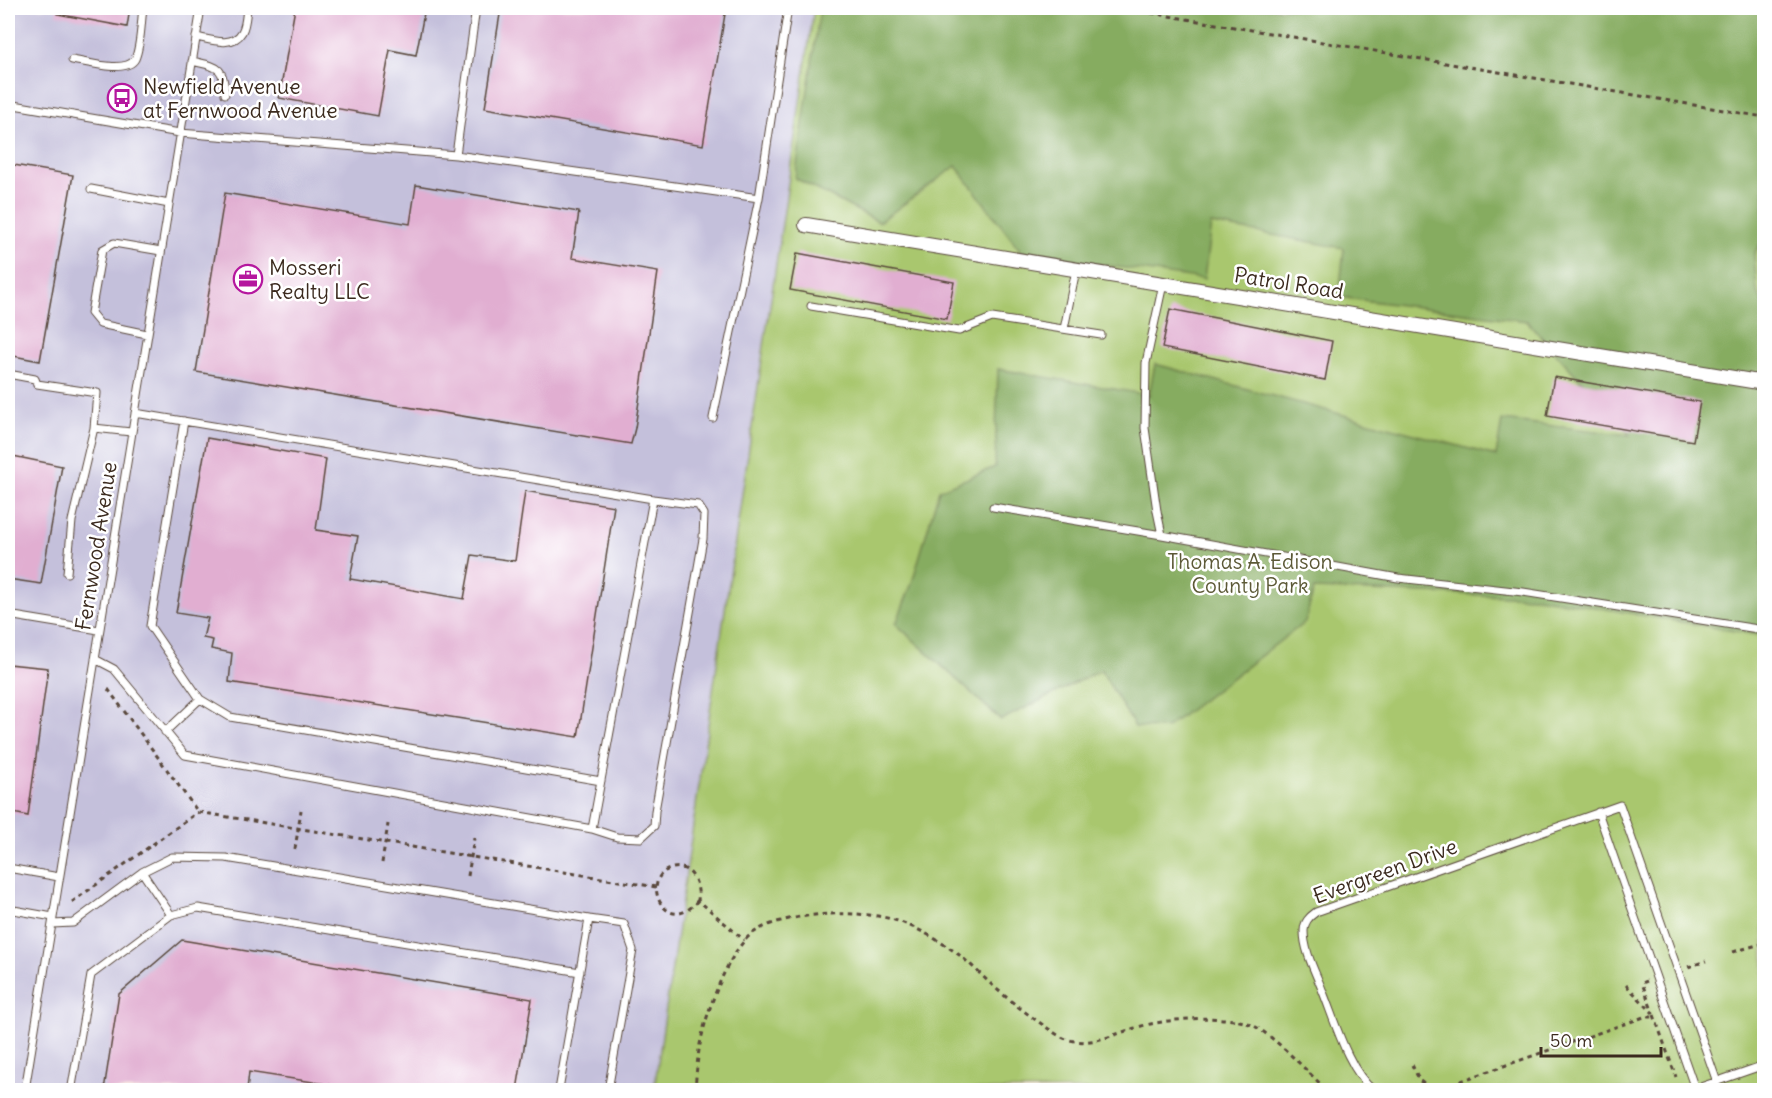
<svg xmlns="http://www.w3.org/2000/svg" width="1772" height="1098" font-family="Delius,sans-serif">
	<rect width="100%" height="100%" fill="#fff"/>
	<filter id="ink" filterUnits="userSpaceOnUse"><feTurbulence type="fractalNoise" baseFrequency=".0167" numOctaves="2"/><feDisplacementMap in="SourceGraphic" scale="12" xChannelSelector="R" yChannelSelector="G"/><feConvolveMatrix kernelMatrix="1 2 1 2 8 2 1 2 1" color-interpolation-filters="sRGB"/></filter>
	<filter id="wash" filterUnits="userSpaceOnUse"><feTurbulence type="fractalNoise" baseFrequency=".008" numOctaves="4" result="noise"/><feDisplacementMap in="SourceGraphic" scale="24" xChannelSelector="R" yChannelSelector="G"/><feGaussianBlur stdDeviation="1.35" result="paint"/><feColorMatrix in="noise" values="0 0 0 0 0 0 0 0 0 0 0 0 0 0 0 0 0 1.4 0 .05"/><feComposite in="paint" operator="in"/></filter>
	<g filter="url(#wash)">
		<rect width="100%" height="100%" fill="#faedde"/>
		<path fill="#c4c0db" d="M8,8H814L654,1090H8Z"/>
		<path fill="#a9c76e" stroke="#727846" stroke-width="1.5" d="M814,8H1764V1090H654Z"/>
		<path fill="#86ac61" stroke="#606b40" stroke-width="1.5" d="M820,8H1764V127L1762,150L1764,156V238L1754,254L1757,291L1764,304V636L1537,597L1314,589L1305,622L1166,728L1135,727L1101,670L1001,720L896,624L912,583L939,490L995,467L998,369L1149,395L1155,364L1496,456L1502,420L1630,435L1527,321L1339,297L1344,248L1211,224L1204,279L1023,254L956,166L879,222L795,178Z"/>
		<g id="blocks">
			<path fill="#e1aed1" d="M57,8H130L127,27L57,14Z
				M295,8H425L416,55L390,50L378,116L279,98Z
				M501,8H726L703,145L485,108Z
				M8,164L73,175L40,361L8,355Z
				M416,185L579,212L572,258L658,272L635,428L631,444L196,372L225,193L410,224Z
				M797,253L954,282L947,319L790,290Z
				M1170,309L1332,341L1325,380L1162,348Z
				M1554,377L1700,402L1693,441L1547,416Z
				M207,438L326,459L316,530L358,536L350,579L464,599L472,555L515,561L525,491L614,506L578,737L229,682L232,653L211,649L213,640L203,638L208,618L176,613Z
				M8,455L62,466L41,584L8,579Z
				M8,664L48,668L28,816L8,812Z
				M182,940L532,999L517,1090H365L249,1072L247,1090H104L119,994Z"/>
		</g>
	</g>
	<g filter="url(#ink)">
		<use href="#blocks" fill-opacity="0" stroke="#58473b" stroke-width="1.5"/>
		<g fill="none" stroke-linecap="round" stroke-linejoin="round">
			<g stroke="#58473b" stroke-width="9">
				<path id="service" d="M196,37C211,40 233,48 242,32C246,25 246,15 247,8
					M72,60C86,62 127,74 135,59C141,46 141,22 143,8
					M192,61C217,67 224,65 225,94
					M8,104L180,133L456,155L476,8
					M456,155L759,198L713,418
					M91,189L169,204
					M759,198L788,8
					M1163,284L1146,363L1145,428L1157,511L1162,535L1398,578L1523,592L1764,630
					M811,306L959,331L992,318L1101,335
					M1064,329L1076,270
					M147,334L100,324L91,313L102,250L114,243L161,251
					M8,374L35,379L37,384L97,393L94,428
					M993,507L1162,535
					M67,573L72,521L94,428L131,432
					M8,615L99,630
					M95,659L114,669L185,755L592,829L653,499L135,413
					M200,699L230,717L601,781
					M165,732L200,699L150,626L184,421
					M1598,812L1695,1089
					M592,829L617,837L641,838L654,826L655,811L703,539L704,514L698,505L653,499
					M8,868L59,877
					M8,909L53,917
					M171,915L198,908L580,972
					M52,924L73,923L142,872L172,857L226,858L589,919L624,924L633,950L608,1090
					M72,1086L91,975L171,915L142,872
					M25,1090L201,8
					M559,1090L589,919
					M1373,1090C1349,1071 1335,1022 1323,992C1316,973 1304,952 1304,931C1304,922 1309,917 1316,912L1620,805L1717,1082
					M1692,1090L1764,1065"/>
			</g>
			<g stroke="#58473b" stroke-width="16">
				<path id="minor" d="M806,225L1764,383"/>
			</g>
			<path stroke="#58473b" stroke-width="3" stroke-dasharray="4.5 4.5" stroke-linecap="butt" d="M1151,13L1764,117
				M108,689L198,812L656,887
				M295,849L301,810
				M382,863L388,824
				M468,876L474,838
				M698,900C666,941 637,875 673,868C692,864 700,885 698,900L744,940
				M72,902L198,812
				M1733,952L1764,943
				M1688,967L1706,961
				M1626,985L1653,1013L1642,983L1647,981
				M1654,1015L1676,1077
				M1412,1065L1420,1081L1432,1090
				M695,1090C696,1077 697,1063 699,1050C704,1019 724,961 747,938C772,912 857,909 891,919C913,925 933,937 951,949C966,959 979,973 992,985C1009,1000 1027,1014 1046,1027C1053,1032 1061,1038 1070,1040C1091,1046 1115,1034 1135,1028C1162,1019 1226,1013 1252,1025C1275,1036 1307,1072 1327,1090
				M1435,1090L1644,1017H1655"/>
			<use href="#service" stroke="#fff" stroke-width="7"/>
			<use href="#minor" stroke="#fff" stroke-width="14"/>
		</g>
	</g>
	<defs>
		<g id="bus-ring" transform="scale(1.5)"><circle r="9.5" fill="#fff" stroke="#b5179e" stroke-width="1.5"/><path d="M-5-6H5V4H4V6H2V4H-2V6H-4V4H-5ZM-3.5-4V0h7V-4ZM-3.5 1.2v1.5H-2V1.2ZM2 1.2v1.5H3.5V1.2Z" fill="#b5179e"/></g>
		<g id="office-ring" transform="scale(1.5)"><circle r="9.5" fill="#fff" stroke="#b5179e" stroke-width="1.5"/><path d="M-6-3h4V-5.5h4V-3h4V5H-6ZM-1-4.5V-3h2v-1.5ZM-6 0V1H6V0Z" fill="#b5179e"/></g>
	</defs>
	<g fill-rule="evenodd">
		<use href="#bus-ring" x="122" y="98"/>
		<use href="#office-ring" x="248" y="279"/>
	</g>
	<g text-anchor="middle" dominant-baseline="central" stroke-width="5" stroke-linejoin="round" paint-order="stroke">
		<g font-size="21" fill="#3b2a1e" stroke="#fff" text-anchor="start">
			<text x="143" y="86">Newfield Avenue<tspan x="143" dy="24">at Fernwood Avenue</tspan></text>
			<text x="269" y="267">Mosseri<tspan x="269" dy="24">Realty LLC</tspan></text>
		</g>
		<g font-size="21" fill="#3b2a1e" stroke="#fff">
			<text transform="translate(1289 283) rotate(9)">Patrol Road</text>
			<text transform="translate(96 546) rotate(-81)">Fernwood Avenue</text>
			<text transform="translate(1385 871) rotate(-20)">Evergreen Drive</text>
		</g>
		<g font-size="21" fill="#5c5936" stroke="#fff">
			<text x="1250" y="561">Thomas A. Edison<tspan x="1250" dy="24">County Park</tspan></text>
		</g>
	</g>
	<rect width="1772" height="1098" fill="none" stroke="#fff" stroke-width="30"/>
	<path d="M1541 1047v9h120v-9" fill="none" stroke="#3b2a1e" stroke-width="3"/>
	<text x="1550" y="1047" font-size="18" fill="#3b2a1e" stroke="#ffffff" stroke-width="4.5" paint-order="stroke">50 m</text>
</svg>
